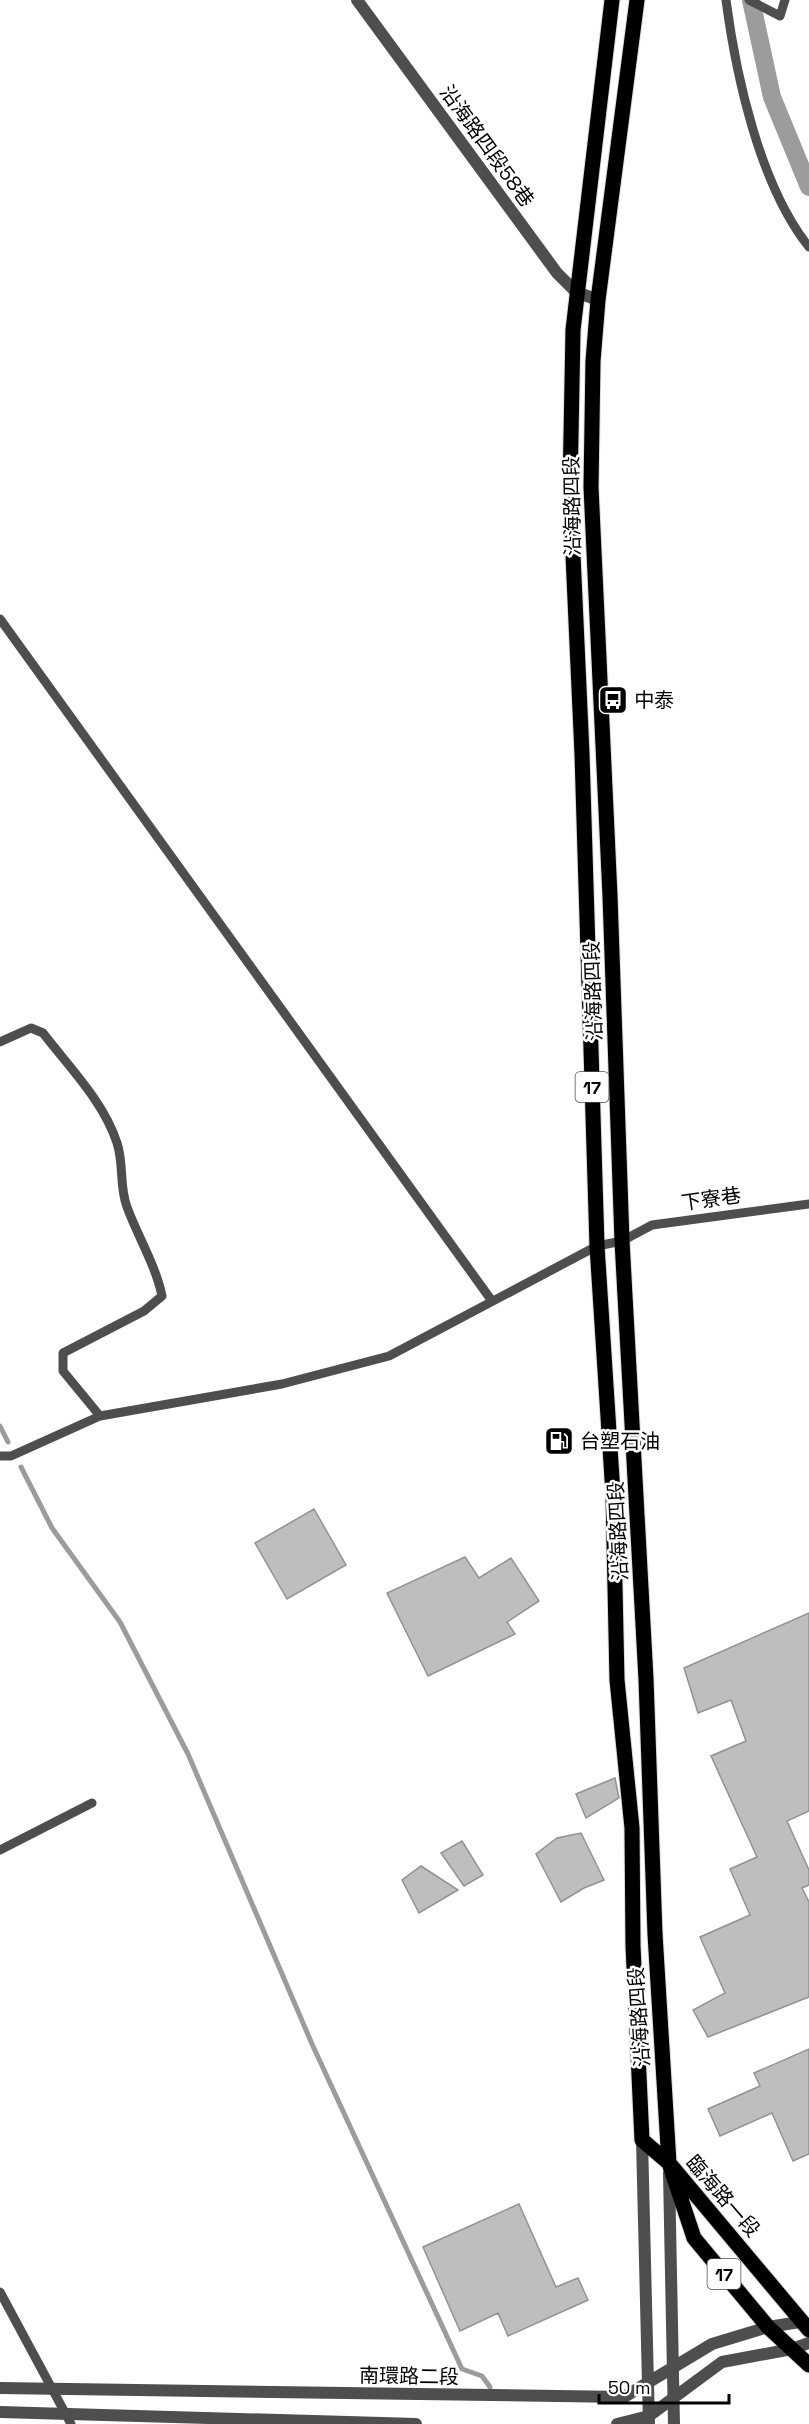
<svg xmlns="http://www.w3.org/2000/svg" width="809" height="2424" font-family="'Space Grotesk','Noto Sans TC',sans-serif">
	<rect width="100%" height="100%" fill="#fff"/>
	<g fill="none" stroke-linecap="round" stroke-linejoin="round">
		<path stroke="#9c9c9c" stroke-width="5" d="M0,1426L8,1442
			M21,1467L52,1528L120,1622L188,1754L312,2044L462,2369L482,2376L490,2387"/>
		<path stroke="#9c9c9c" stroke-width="18" d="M751,0L772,97L809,187"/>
	</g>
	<path fill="#bebebe" stroke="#929292" stroke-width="1.5" d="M314,1509L346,1565L287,1599L255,1543Z
		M465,1557L479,1578L511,1558L539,1601L507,1622L515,1634L428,1676L387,1593Z
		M809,1613V1811L787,1821L809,1870V1885L802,1888L809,1902V1997L708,2037L693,2010L725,1993L700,1937L750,1915L730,1869L757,1857L711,1756L746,1741L731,1700L698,1713L684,1668Z
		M615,1778L619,1798L586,1818L576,1794Z
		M581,1833L604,1880L584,1888L561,1902L536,1854L557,1838Z
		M462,1841L483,1875L464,1886L441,1853Z
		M421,1866L458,1890L419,1913L402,1880Z
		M809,2049V2154L793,2161L772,2113L720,2136L708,2109L760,2086L754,2073Z
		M519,2204L556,2287L578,2278L588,2300L508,2336L498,2313L460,2331L423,2247Z"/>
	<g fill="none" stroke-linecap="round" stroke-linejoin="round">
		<g stroke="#dbdbdb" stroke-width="17">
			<path id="primary" d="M612,0L573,330L570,489L582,754L597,1246L613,1494L617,1680L632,1828L633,1946L642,2140L669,2163L809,2330
				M637,0L598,300L593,361L591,487L610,896L622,1241L646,1679L655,1934L669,2163L694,2238L768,2327L809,2365"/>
		</g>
		<path stroke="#4e4e4e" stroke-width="9" d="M726,0C736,76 760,186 809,247
			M749,0L780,16L785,0
			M0,619L492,1301
			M0,1042L31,1028L43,1033C69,1067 104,1102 117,1143C124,1163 119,1186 127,1207C138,1237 156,1266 162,1296L144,1311L63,1353V1371L100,1416
			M0,1456H11L100,1416L282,1384L389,1356L597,1246L622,1241L652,1225L809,1204
			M0,1850L92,1803
			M0,2292L71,2424"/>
		<path stroke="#4e4e4e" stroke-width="12" d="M357,0L557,273L576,292L598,300
			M642,2140L649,2424
			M669,2173L674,2424
			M0,2388L624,2397L712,2344L768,2327L800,2322
			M0,2412L416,2424
			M617,2424L649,2416L722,2362L792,2349L809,2343"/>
		<use href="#primary" stroke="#000" stroke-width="15"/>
	</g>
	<defs>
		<g id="bus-square" transform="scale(1.5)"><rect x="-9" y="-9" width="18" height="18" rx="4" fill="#000" stroke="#fff"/><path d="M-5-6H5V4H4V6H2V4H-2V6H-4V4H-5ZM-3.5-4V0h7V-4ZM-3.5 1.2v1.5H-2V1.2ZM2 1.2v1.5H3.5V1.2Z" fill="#fff"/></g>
		<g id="fuel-square" transform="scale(1.5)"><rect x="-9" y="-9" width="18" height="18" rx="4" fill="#000" stroke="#fff"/><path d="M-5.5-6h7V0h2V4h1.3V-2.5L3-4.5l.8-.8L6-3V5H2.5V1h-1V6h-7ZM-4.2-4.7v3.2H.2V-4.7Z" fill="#fff"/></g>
	</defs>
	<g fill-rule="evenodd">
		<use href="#bus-square" x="613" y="700"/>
		<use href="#fuel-square" x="559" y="1441"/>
	</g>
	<g text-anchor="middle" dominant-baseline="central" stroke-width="5" stroke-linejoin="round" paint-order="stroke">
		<g fill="#fff" stroke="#4c4c4c" stroke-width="1.5">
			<rect x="575.5" y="1072" width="33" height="30" rx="4.5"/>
			<rect x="707.5" y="2259" width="33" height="30" rx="4.5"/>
		</g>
		<g font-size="18" font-weight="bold" fill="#000">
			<text x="592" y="1087">17</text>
			<text x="724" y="2274">17</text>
		</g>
		<g font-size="20" fill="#000" stroke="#fff">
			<text transform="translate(487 146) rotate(54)">沿海路四段58巷</text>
			<text transform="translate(572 506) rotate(-91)">沿海路四段</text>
			<text transform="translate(593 991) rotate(-92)">沿海路四段</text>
			<text transform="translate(711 1199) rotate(-8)">下寮巷</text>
			<text transform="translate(618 1531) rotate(-93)">沿海路四段</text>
			<text transform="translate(639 2017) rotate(-94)">沿海路四段</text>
			<text transform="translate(723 2196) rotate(49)">臨海路一段</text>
			<text transform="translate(409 2376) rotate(1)">南環路二段</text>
		</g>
		<g font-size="20" fill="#000" stroke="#fff" text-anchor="start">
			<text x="634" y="700">中泰</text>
			<text x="580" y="1441">台塑石油</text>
		</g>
	</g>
	<path d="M599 2394v9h130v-9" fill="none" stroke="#000000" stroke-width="3"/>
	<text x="608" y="2394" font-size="18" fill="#000000" stroke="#ffffff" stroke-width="4.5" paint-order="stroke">50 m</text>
</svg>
